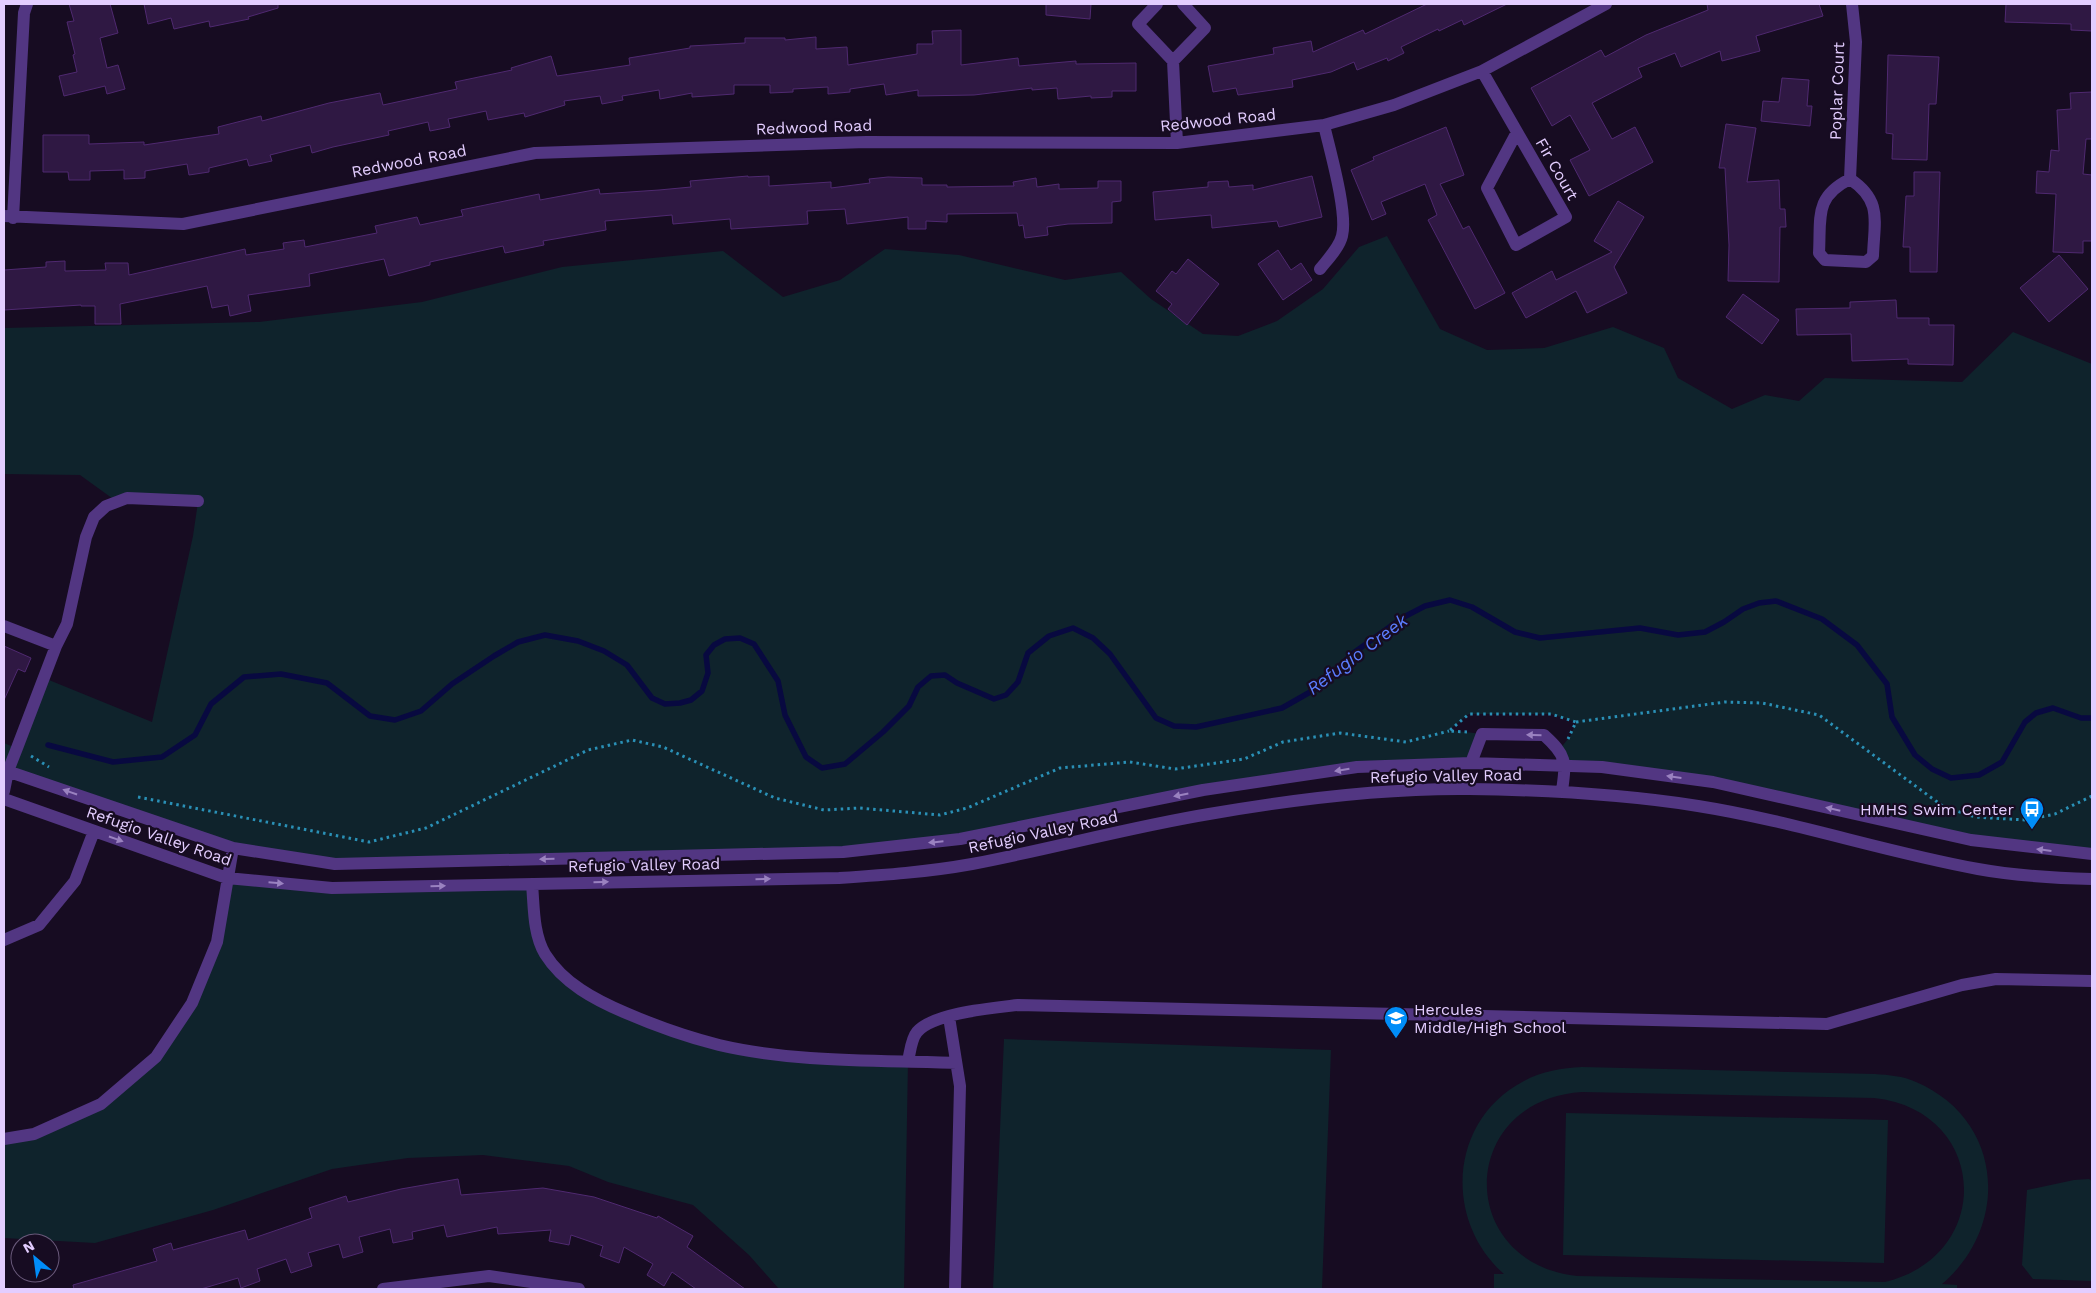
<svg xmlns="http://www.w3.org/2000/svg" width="2096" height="1293" font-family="'Work Sans',sans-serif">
	<rect width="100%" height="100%" fill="#170c22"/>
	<path fill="#0f232c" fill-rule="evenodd" d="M1387,236L1440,329L1487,350L1544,348L1613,327L1664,348L1678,378L1732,409L1765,395L1799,401L1825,378L1962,382L2013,332L2092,364V854L2043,850L1713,782L1565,766L1560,749L1571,735L1576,722L1551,714H1469L1449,730L1482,734L1471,763L1356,767L960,839L843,852L335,864L233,848L4,770V743L16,748L44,678L152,722L193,536L198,502L116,501L80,475L4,474V328L259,322L422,302L562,267L723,251L783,297L840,280L885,249L959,255L1065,280L1121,272L1151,299L1203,334L1238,336L1277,321L1323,289L1359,247Z
		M227,878L332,888L532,884L544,952L602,1003L719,1045L908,1061L904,1289H779L749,1255L693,1205L608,1182L569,1166L483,1155L408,1158L332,1169L213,1210L95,1243L4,1238V1139L101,1104L156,1057L193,1003L217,942Z
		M1004,1039L1331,1050L1322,1289H993Z
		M1582,1067L1875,1074C1889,1075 1903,1076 1916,1082C2003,1119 2011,1225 1942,1284L1957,1285V1289H1494V1274H1504C1443,1220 1449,1120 1524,1081C1542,1071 1562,1068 1582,1067ZM1582,1092L1874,1098C1988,1110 1996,1255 1885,1282L1577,1276C1454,1262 1458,1100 1582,1092Z
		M1566,1113L1888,1120L1884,1263L1563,1255Z
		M2089,1179L2092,1181V1281L2033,1279L2022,1265L2027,1190L2074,1180Z"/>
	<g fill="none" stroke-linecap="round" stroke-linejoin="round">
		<path stroke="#080940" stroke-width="5.5" d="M48,745L113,762L162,757L195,735L211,704L244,677L281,674L327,683L370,716L395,720L421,711L452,684L494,656L518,642L545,635L578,641L604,651L627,665L652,698L665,704L680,703L691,700L702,691L708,673L706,655L714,645L725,639L740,638L754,644L778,681L785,715L806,757L822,768L845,764L883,732L909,706L918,687L931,676L945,675L957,683L994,699L1006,695L1018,682L1028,653L1049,636L1073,628L1093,638L1110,654L1156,718L1174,726L1196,727L1282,708L1319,687L1352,654L1402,618L1425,606L1450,600L1472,607L1515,632L1540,638L1640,628L1678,635L1705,632L1724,622L1743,609L1759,603L1776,601L1822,619L1857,645L1887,684L1892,717L1915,755L1932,769L1951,778L1979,775L2002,762L2025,722L2036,713L2053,708L2081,718H2092"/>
	</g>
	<path fill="#2f1843" stroke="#4f2970" d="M69,4H110L118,33L100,38L107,68L118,65L125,89L107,94L105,86L64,96L59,76L77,72L73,55L75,54L67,22L74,21Z
		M144,4H278V8L248,17L249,19L210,27L209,21L174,29L171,18L148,24Z
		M1046,4H1091L1090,19L1046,15Z
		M1427,4H1507L1464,25L1462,20L1439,31L1438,29L1401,47L1404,53L1388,61L1387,58L1357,70L1354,62L1331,72L1292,80L1293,87L1238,95L1236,88L1213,92L1208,66L1274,54L1273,48L1311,41L1313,52L1363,30L1365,34Z
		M1707,4H1819L1823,16L1756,36L1760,51L1722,61L1720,51L1681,67L1675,53L1638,68L1642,77L1592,103L1612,139L1635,127L1653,162L1589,196L1570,160L1590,150L1570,115L1552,126L1531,88L1601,50L1605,57L1646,35L1708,10Z
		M2006,4H2092V31L2071,30V24L2005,22Z
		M961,30V65L1018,58L1019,66L1076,61V64L1136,63V91H1112V97L1091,98V96L1058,99L1057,88L1032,90V88L974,95L918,96V90L886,95L884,84L850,89V92L828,94V87L793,89V92L770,93V85H734V94L692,97V93L660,99L659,90L622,96L623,100L602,104L600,96L564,101L565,105L525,117L524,113L488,120L486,111L448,119L450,127L430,131L428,122L388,131L389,135L333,147L312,153L310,145L270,155L272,161L249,166L247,159L209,168V172L189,175L187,164L145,171V178L124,179V170L90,171V180H69L68,172H43V135H89V144L144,142V145L219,134L218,127L261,116L262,121L329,103L380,93L383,105L457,89L455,82L512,70L511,68L551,56L557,76L630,65L629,58L690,48V46L745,43V38H785V40L816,37V49L847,47L848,65L917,54V44H933L932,31Z
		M1888,55L1939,57L1936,104H1929L1927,160L1892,159L1893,134L1886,133Z
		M1782,78L1809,80L1807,106H1812L1810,126L1761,121L1763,101L1779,102Z
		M2092,92V139H2086L2083,174L2092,175V241H2083V253L2053,252L2056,194L2036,193L2037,171L2049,172L2051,150L2059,151L2057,110L2071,109L2070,93Z
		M1726,124L1756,128L1747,182L1779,180L1780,209H1785L1786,227H1780L1779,282L1728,281L1729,245L1725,168H1719Z
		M1446,127L1464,175L1440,184L1463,229L1469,226L1505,293L1475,309L1428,220L1437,215L1425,184L1381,202L1386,214L1372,220L1351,170L1374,160L1373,157Z
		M1914,172H1940L1937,272H1910V247H1903L1906,196H1914Z
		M748,176V177L769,176V186L831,182V188L870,183L869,179L888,177L922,178V185H947V187L1014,186L1013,182L1036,178L1037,187L1059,184V189L1098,188V181H1121V201L1112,202V223L1068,224L1047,227L1048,235L1025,238L1023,225L1019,226L1017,213L947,214V222L926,221V229H908V217L847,224L845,209L807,211L808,224L731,229L730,219L673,224L672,215L605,221L606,230L543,241L544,245L505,253L503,246L430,262V265L389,276L384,259L309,274L310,286L248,295L251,311L230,316L228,305L212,308L207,286L120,304L121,324H95V306H81V305L4,310V270L46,267V262L65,261V271L106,270L105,263H128L129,275L245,249L246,255L284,249L283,243L304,240L305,247L377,233L375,226L417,217L420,225L463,216L461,210L539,194L540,200L599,189L600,194L659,190L691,187L690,181Z
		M1312,176L1322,217L1279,227L1277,221L1212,228L1211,215L1155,220L1153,192L1208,187V182L1228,181L1229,187L1253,185V190Z
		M1618,201L1644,217L1614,267L1627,293L1587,313L1576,291L1526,318L1512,293L1552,271L1556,280L1612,252L1594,241Z
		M1278,250L1291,270L1301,263L1312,280L1283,300L1258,264Z
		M2059,255L2088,289L2049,322L2020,288Z
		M1188,259L1219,284L1187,325L1168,309L1172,304L1156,291L1172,271L1176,274Z
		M1743,294L1779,320L1762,344L1726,317Z
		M1896,300L1897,318H1929V325H1954L1953,365L1908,364V359L1852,361L1851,334L1797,335L1796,309L1850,308V302Z
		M4,646L31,658L25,672L18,669L4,700Z
		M458,1179L461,1195L543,1188L594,1197L657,1218L658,1216L693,1236L687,1247L745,1289H696L672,1272L664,1286L647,1275L653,1264L624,1247L619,1263L600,1256L603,1246L571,1235L569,1245L549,1241L551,1230L498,1234L497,1227L447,1237L444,1225L412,1232L413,1239L393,1243L390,1229L359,1237L363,1252L343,1258L339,1244L308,1253L312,1266L291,1273L286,1259L257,1269L260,1281L241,1288L238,1278L201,1289H74L73,1285L157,1261L153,1249L171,1243L173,1250L245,1230L248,1240L312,1218L309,1208L346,1196L348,1202L401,1189Z"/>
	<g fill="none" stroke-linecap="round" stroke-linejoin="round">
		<path stroke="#2a90b6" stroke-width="3" stroke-dasharray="2.5 4" stroke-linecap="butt" d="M1576,722L1725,702L1762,703L1819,715L1944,807L1975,817L2026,820L2055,814L2092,796
			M1467,732L1449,731L1469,714H1551L1576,722L1568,739
			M31,756L49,767
			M138,797L369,842L426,828L588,750L632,740L663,747L775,798L824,810L859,808L940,815L967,808L1060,768L1130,762L1175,769L1244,759L1283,742L1340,733L1406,742L1449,731"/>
		<path stroke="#523682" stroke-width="12" d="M1157,4L1138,24L1173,61L1177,143
			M1173,61L1205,28L1183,4
			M1482,71L1566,217L1516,245L1487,188L1517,132
			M1850,179C1883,201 1874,222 1873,256L1866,262L1825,260L1819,253C1821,217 1814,197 1850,179Z
			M1850,179L1856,42L1852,4
			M4,216L183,224L535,153L866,142L1177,143L1324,125L1394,105L1482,71L1606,4
			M13,218L24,13L27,4
			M1320,269C1328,259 1339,248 1342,236C1348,213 1330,151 1324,125
			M4,626L56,646
			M1471,763L1482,734L1544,735C1567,756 1566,761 1562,791
			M4,770L233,848L335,864L843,852L960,839L1203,790L1357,767L1471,763L1602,767L1713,782L1971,840L2092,854
			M4,791L8,771L17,748L56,646L67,624L86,537L94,517L106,506L127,498L198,501
			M4,799L227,878L332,888L839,878C884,875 928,872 972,864C1051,849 1130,827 1209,814C1295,799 1383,788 1469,789C1546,790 1622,794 1698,806C1793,821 1884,852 1978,869C2016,876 2054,878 2092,879
			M532,884C534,906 533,934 545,954C563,983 595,1000 626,1013C656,1026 687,1037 719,1045C796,1063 877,1060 956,1063
			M4,940L39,925L75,881L94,831
			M949,1017L960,1086L955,1289
			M908,1061C910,1053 911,1039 917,1032C933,1013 993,1008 1018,1005L1827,1024L1962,985L1996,979L2092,981
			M4,1139L34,1134L101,1104L156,1057L192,1003L217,942L233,848
			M383,1289L489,1276L579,1289"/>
	</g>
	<defs><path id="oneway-solid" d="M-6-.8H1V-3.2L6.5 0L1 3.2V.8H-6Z" transform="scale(1.25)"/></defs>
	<g fill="#9a82c0">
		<use href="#oneway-solid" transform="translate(1534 735) rotate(-179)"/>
		<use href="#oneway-solid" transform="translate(1342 770) rotate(171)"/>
		<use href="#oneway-solid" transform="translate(1674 777) rotate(-172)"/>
		<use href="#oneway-solid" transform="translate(70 792) rotate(-161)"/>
		<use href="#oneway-solid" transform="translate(1181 795) rotate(169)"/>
		<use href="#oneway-solid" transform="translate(1833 809) rotate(-167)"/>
		<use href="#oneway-solid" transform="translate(116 839) rotate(19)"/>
		<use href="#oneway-solid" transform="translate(936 842) rotate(174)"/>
		<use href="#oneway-solid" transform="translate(2044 850) rotate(-173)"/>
		<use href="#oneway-solid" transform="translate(547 859) rotate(179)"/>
		<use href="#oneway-solid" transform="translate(763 879) rotate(-1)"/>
		<use href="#oneway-solid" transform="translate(601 882) rotate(-1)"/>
		<use href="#oneway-solid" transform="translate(276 883) rotate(5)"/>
		<use href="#oneway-solid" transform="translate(438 886) rotate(-1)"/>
	</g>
	<defs>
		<g id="bus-pin" transform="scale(1.25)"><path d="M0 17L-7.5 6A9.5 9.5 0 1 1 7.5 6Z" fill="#008df8" stroke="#170c22"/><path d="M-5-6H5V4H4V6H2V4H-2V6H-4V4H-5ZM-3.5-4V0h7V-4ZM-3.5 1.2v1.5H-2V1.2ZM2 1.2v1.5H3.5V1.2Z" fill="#fff"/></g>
		<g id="school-pin" transform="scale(1.25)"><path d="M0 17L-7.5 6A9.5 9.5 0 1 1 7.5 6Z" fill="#008df8" stroke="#170c22"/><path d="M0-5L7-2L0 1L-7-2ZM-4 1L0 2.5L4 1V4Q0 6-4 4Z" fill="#fff"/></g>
	</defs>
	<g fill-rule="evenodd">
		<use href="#bus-pin" x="2032" y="809"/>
		<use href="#school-pin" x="1396" y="1018"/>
	</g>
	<g text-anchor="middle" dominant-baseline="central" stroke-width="4.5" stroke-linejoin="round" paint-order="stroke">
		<g font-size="16" fill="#e3cdff" stroke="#170c22">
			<text transform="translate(1837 91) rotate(-88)">Poplar Court</text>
			<text transform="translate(1218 120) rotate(-6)">Redwood Road</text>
			<text transform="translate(814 127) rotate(-2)">Redwood Road</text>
			<text transform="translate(409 161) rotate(-11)">Redwood Road</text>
			<text transform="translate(1557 169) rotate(60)">Fir Court</text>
			<text transform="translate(1446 776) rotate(-1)">Refugio Valley Road</text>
			<text transform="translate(1043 832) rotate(-12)">Refugio Valley Road</text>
			<text transform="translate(159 836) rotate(19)">Refugio Valley Road</text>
			<text transform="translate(644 865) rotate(-1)">Refugio Valley Road</text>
		</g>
		<g font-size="16" fill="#e3cdff" stroke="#170c22" text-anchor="end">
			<text x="2014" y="809">HMHS Swim Center</text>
			<text x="1414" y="1009" text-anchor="start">Hercules<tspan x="1414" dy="18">Middle/High School</tspan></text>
		</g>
		<g font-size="18" font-style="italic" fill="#5b7dff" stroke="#170c22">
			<text transform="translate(1357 654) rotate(-37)">Refugio Creek</text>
		</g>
	</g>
	<rect width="2096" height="1293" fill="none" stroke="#e3cdff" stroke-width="10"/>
	<g transform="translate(35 1258) rotate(331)"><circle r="24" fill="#170c22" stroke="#69597a"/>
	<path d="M0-4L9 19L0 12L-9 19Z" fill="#008df8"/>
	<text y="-8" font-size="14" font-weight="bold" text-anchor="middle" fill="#e3cdff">N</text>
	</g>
</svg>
